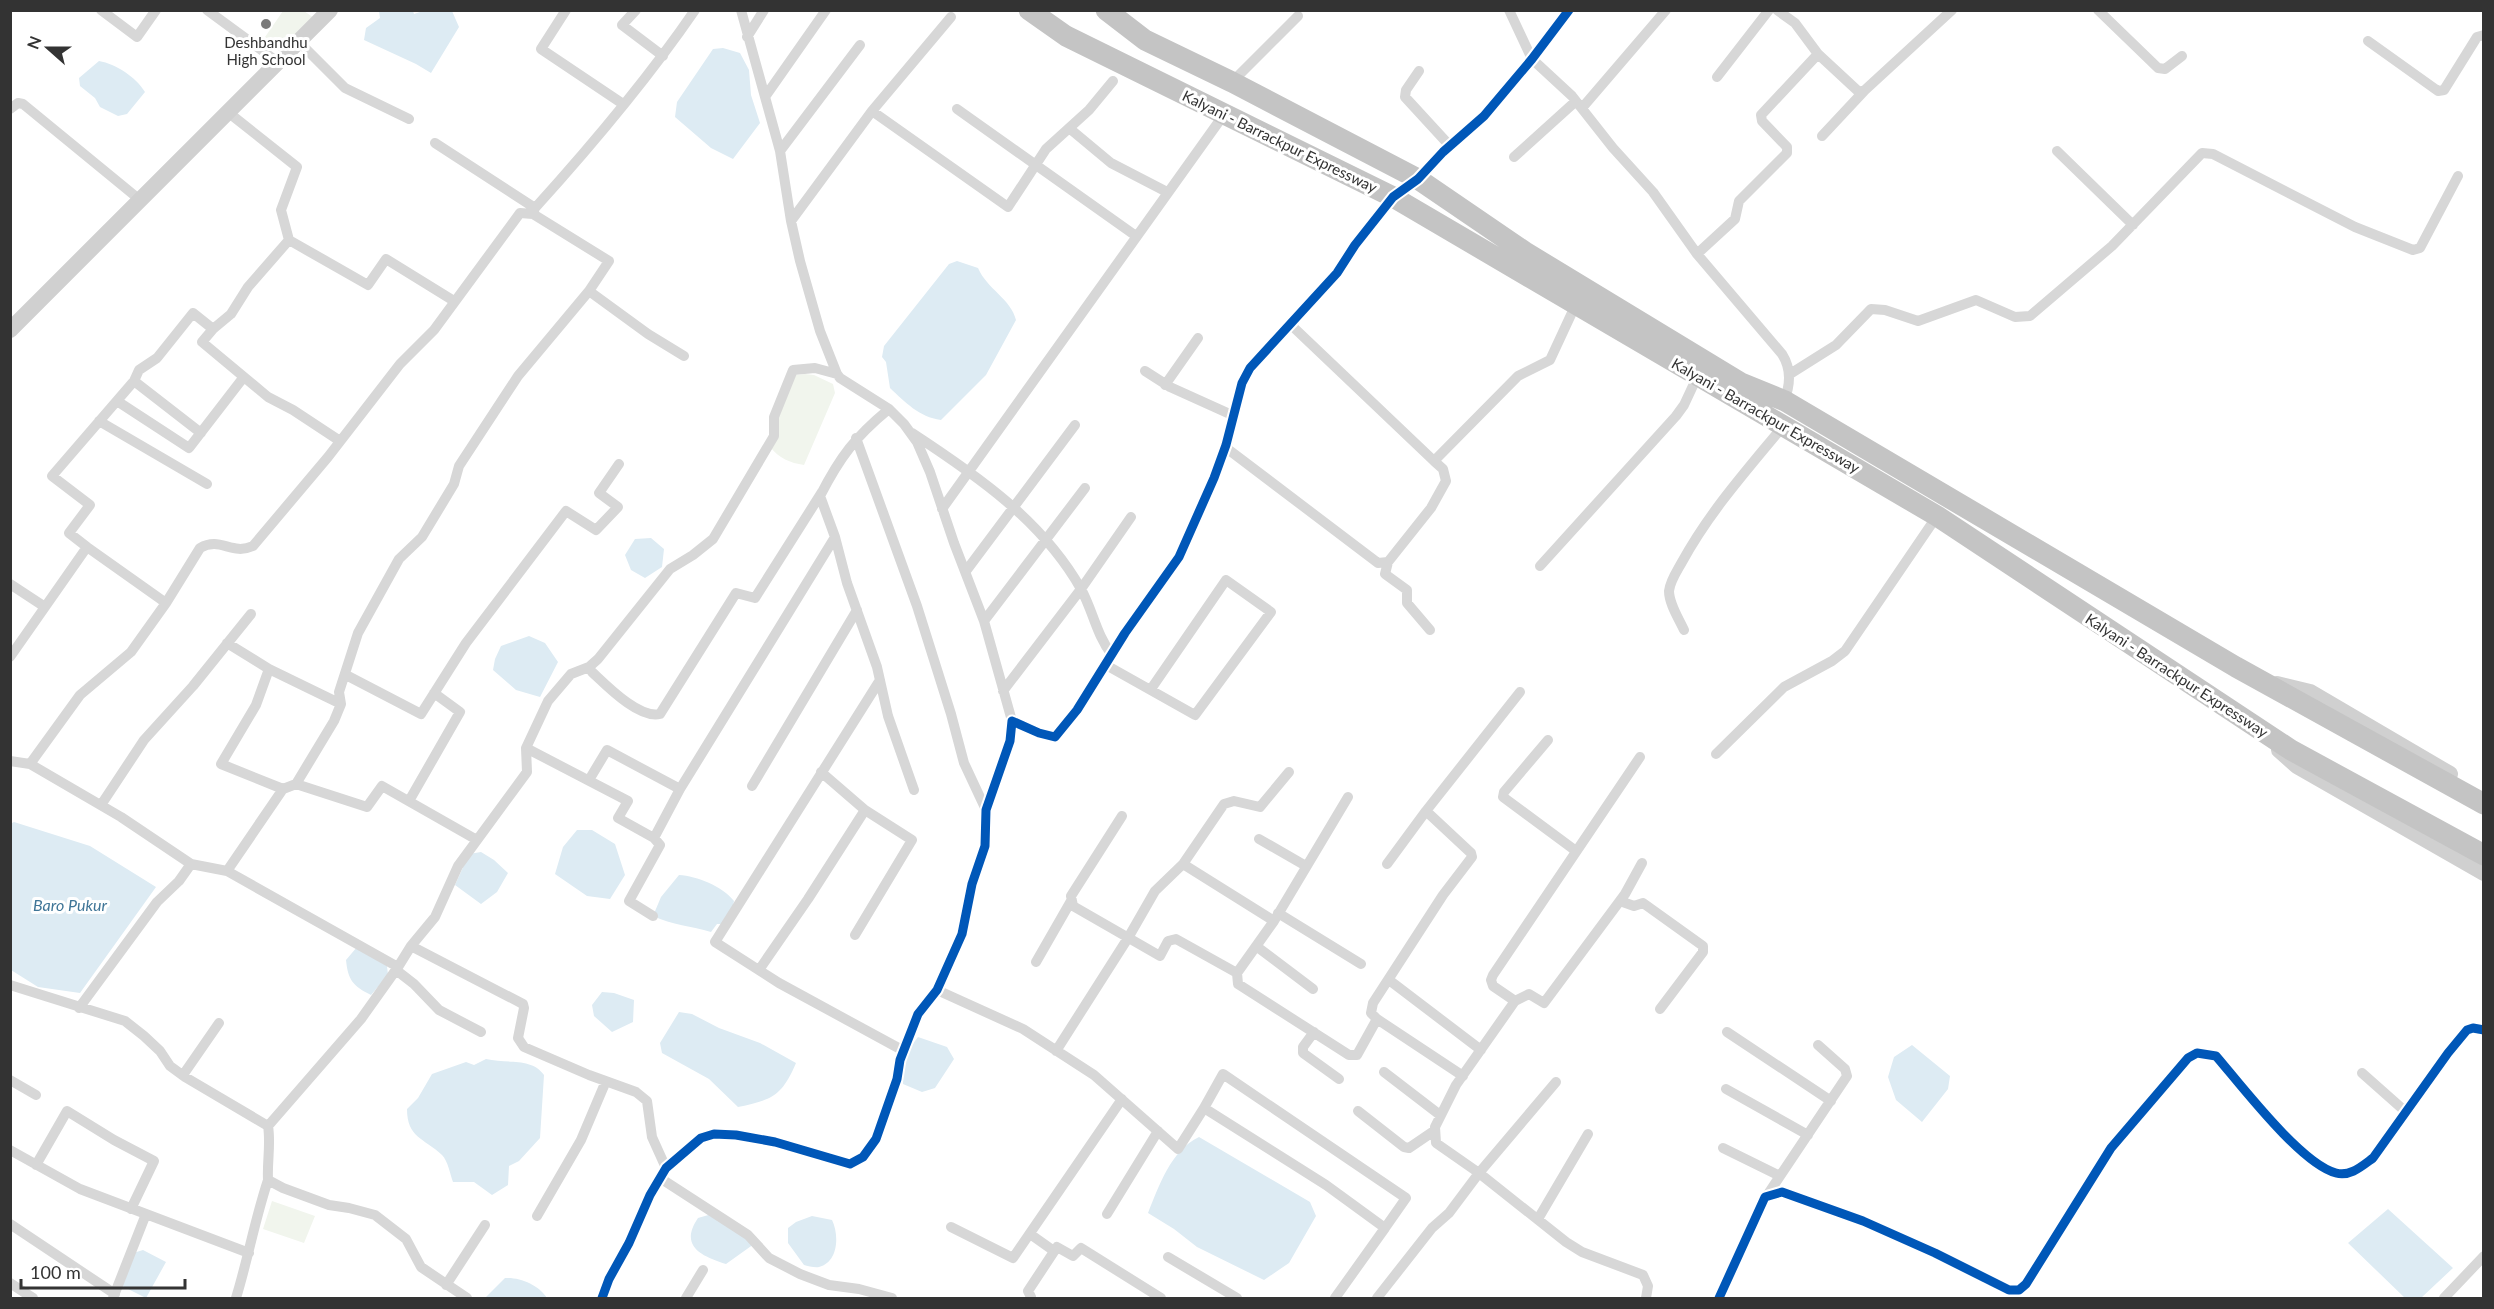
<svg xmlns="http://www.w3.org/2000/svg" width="2494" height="1309" font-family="Lato,sans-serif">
	<rect width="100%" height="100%" fill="#fff"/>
	<path fill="#f1f5ed" d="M283,11H304L314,18L285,52L265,37Z
		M805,374L814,375L833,384L835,393L804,465C790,463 779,458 770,447L777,416L796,375Z
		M272,1201L315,1216L304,1243L263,1229Z"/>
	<path fill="#ddebf3" d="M379,11H413L414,14L423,11H452L459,27L431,73L416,64L364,40L366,28L380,18Z
		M723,48L740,53L749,70L751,95L760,123L733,159L711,148L675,117L677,102L713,49Z
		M99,61C116,64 136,77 145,92L127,114L118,116L100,107L95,98L80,86L79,78Z
		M957,261L978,268C987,289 1011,299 1016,320L986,375L941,420C919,417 905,402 890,388L886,362L882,357L884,346L949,264Z
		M651,538L664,549L662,567L645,578L631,570L625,555L635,539Z
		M529,636L545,643L558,662L540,697L516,690L493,670L495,659L501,646Z
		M14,822L90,846L156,887L80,993L38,987L11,970L10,824Z
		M577,830H592L615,844L625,875L610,899L587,896L555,874L563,847Z
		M481,852L494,860L508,873L497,892L481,904L455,885L469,854Z
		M679,875C697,876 722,886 734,901L732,910L722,924H717L711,932C692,926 672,925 653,916L661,897Z
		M357,947L387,966L388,975L371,995C353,986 348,980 346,960Z
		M602,992L614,993L634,1000L633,1022L612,1032L594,1016L592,1005Z
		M679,1012L692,1014L719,1028L760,1043L796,1063C782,1096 772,1100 738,1107L709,1079L662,1053L660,1043Z
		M918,1037L947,1047L954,1059L935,1088L922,1092L903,1084C901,1066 907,1051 918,1037Z
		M1912,1045L1950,1076L1948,1089L1922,1122L1896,1100L1888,1077L1894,1057Z
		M486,1059C506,1064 532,1057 544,1075L540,1138L519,1161L509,1166L508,1185L492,1195L474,1182H453C450,1174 448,1161 442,1155C424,1138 407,1138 407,1109L418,1098L432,1074L466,1062L474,1065Z
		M1199,1137L1310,1202L1316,1216L1289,1263L1264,1280L1197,1247L1174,1229L1148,1213C1159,1186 1171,1150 1199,1137Z
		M2388,1209L2453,1268L2421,1298H2405L2348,1243Z
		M712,1214L754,1244L726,1264C701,1256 679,1246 698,1218Z
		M812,1216L832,1220C839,1234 839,1262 819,1267C815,1268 808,1266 804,1265L788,1243V1228L796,1222Z
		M143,1250L166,1262L146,1298L118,1284L130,1254Z
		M505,1278C520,1277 539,1285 547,1298H485Z"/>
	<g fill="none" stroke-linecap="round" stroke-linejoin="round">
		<path stroke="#d7d7d7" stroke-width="10" d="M101,10L137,37L156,10
			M207,10L279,63
			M566,10L541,49L623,104
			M636,10L622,25L663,56
			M741,10L780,151L791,221L800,261L820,331L837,374L840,378L889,409L904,424L917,442L930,472L954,543L984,621L1012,721
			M1509,10L1532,59L1572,96L1613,148L1653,192L1697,254L1782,354C1792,370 1790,385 1784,402
			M1777,10L1795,23L1818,54L1859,92L1865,90L1952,10
			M2098,10L2158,68L2165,69L2182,56
			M747,37L764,10
			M2368,41L2438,91L2444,90L2477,37L2484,35
			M299,42L345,88L409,119
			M1419,71L1406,90L1405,97L1450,146
			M1717,77L1769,10
			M1232,82L1298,16
			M765,97L826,10
			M1582,108L1666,10
			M10,109L18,103L23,104L140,200
			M957,109L1136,236
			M872,111L1008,207L1046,149L1089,110L1113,81
			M229,113L297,167L281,210L289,240
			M1069,128L1111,163L1167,192
			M1822,136L1865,90
			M435,143L535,208
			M780,151L860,45
			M2057,151L2133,225
			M1514,157L1576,101
			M791,221L872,111L951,17
			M1697,254L1735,219L1739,201L1787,153V147L1762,121L1761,115L1818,54
			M1290,324L1434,461L1518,376L1550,360L1576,304
			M213,329L231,314L248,287L289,240L368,285L386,259L454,301
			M684,356L648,334L589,291L609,261L533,214L535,208C592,145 647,80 695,10
			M1145,371L1170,387L1232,415
			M1790,374L1836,345L1871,309L1885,310L1918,321L1976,300L2015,317L2030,316L2112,246L2202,153L2213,154L2355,227L2413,250L2420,248L2458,176
			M134,381L201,433
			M1165,385L1198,338
			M117,401L189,448L243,378
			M889,409C855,437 840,457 820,496L835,537L847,583L877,667L888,716L914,790
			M99,421L207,484
			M912,433C976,475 1042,520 1081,589C1093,611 1096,634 1112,655
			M856,438L917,606L951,714L964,763L986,810
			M1225,447L1378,563L1388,562L1431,508L1446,481L1443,469L1434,461
			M822,492L755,598L736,593L660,714C639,719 607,686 592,672L589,667L598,659L670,569L693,555L713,539L774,436V417L793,370L815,368L837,374
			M942,509L1225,113
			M87,547L69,533L90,505L52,476L134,381L139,370L157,358L193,313L213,329L202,342L268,397L293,410L340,441
			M1388,562L1385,574L1407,590V603L1430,630
			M1540,566L1676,416L1684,405L1698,375
			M966,571L1075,425
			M10,584L45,607
			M984,621L1085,488
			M1684,630C1679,619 1669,604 1669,591C1670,581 1677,571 1682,562C1710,511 1747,470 1784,425
			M227,643L269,669
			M10,657L87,547L166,603
			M1106,665L1195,715L1271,612L1226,580L1151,689
			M346,675L421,714L466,643L566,511L596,530L618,507L599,493L619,464
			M880,680L715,942L779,983L904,1051
			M1003,691L1081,589L1131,517
			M1548,740L1504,792L1503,797L1576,851
			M526,748L628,801L618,818L654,838L660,845L629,901L653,916
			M1716,754L1784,687L1832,661L1845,651L1937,516
			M10,761L30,764L80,695L131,652L166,603L200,548C221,536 231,556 253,546L328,457L400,364L434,330L520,213L533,214
			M30,764L121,817L191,864L227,871L398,967L361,1019L268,1126
			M821,772L865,810L912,840L855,935
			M589,780L607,750L680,789
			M296,784L367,807L382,786L477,840
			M752,786L857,610
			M283,789L221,764L256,705L269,669L341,704
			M409,801L460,712L434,693
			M101,805L144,740L193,686L251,614
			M1122,816L1071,896L1073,906L1160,956L1168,941L1176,939L1237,973L1274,921L1183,864
			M654,838L680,789L835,537
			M1259,839L1306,866
			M1387,864L1426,811
			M227,871L283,789L296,784L334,721L341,704L339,692L358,633L399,559L422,537L454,484L459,466L518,376L589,291
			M1620,901L1634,906L1643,903L1703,946V952L1660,1009
			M1278,913L1361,964
			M1274,921L1348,797
			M411,946L523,1004L524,1008L518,1038L524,1047L589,1075L636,1092L647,1101L652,1137L666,1168
			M1256,946L1313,989
			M1036,962L1071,901
			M398,967L411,946L435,917L458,866L527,772L526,748L548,701L571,674L589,667
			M396,970L414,984L439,1010L481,1032
			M759,970L808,899L865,810
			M1237,973L1238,984L1349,1055H1357L1377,1019L1371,1013L1373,1003L1443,895L1472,857L1471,853L1426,811L1520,692
			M1389,980L1481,1050
			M10,985L125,1021L144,1036L160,1051L170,1066L185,1077L268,1126C271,1144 267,1161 268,1180L283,1188L329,1205L349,1208L375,1215L406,1239L421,1267L467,1298
			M937,990L1023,1029L1094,1075L1178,1149L1204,1108L1326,1185L1385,1228L1335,1298
			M1515,1001L1493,986L1491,980L1493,975L1640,757
			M79,1008L157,902L179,881L191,864
			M1377,1019L1463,1076
			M1314,1032L1303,1047V1053L1339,1079
			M1727,1032L1831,1101
			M1056,1051L1128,938L1155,891L1183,864L1224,804L1234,801L1260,807L1289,772
			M1384,1072L1440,1115
			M2362,1073L2406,1112
			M183,1075L219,1023
			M10,1080L36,1095
			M1556,1082L1479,1173L1566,1242L1582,1252L1643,1275L1648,1286L1646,1298
			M1726,1089L1808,1135
			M1204,1108L1223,1074L1406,1198L1385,1228
			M1358,1111L1404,1147L1409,1148L1434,1131
			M1723,1148L1780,1176
			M10,1150L80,1189L249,1253
			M36,1165L67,1111L114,1140L154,1161L131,1209
			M660,1178L748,1235L769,1258L800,1274L829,1285L859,1289L892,1298
			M1766,1197L1847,1076L1845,1069L1818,1045
			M1107,1214L1158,1131
			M537,1216L581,1140L606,1081
			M1538,1219L1588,1134
			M10,1224L115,1294
			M951,1227L1013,1258L1122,1099
			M1030,1234L1054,1251
			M1168,1257L1237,1298
			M10,1283L33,1298
			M446,1285L485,1225
			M1031,1297L1028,1291L1057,1247L1073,1256L1081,1248L1161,1298
			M113,1298L146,1214
			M236,1298C248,1259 255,1219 268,1180
			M602,1298L609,1279L629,1243L650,1195L666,1168L701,1138L714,1134L736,1135L775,1142L850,1164L863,1157L876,1139L897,1079L900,1060L918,1014L937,990L962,934L972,884L985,846L986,810L1010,741L1012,721L1039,733L1055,737L1077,710L1125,633L1179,557L1214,478L1226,445L1242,383L1250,368L1337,273L1355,245L1393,197L1418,179L1443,152L1484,116L1532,59L1569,10
			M686,1298L703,1270
			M1377,1298L1432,1228L1449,1213L1479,1173L1436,1143L1435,1127L1456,1085L1515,1001L1529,994L1544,1003L1625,894L1642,863
			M1719,1298L1765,1197L1782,1192L1863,1221L1935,1253L2009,1290H2019L2026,1284L2111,1148L2188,1058L2197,1053L2216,1056C2241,1085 2301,1164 2336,1173C2350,1177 2362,1166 2373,1158L2448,1053L2467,1030L2473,1028L2484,1030
			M2444,1298L2484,1256"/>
		<path stroke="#d0d0d0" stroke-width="16" d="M10,330L330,10
			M2277,684L2310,692L2450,774
			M2279,750L2297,766L2484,873"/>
		<path stroke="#c4c4c4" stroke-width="21" d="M1029,10L1066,36L1393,197L1937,516L2291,750L2484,855
			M1106,10L1145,40L1232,82L1418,179L1525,252L1741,383L1785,401L2236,667L2484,804"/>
		<g stroke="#fff" stroke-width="13">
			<path id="cycleway" d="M602,1298L609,1279L629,1243L650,1195L666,1168L701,1138L714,1134L736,1135L775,1142L850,1164L863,1157L876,1139L897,1079L900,1060L918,1014L937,990L962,934L972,884L985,846L986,810L1010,741L1012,721L1039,733L1055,737L1077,710L1125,633L1179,557L1214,478L1226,445L1242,383L1250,368L1337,273L1355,245L1393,197L1418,179L1443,152L1484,116L1532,59L1569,10
				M1719,1298L1765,1197L1782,1192L1863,1221L1935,1253L2009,1290H2019L2026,1284L2111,1148L2188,1058L2197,1053L2216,1056C2241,1085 2301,1164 2336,1173C2350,1177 2362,1166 2373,1158L2448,1053L2467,1030L2473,1028L2484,1030"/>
		</g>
		<use href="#cycleway" stroke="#0057b8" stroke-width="9"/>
	</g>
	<circle fill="#7a7a7a" stroke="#fff" stroke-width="2" cx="266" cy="24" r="6"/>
	<g text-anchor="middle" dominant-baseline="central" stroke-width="6" stroke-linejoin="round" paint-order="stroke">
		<g font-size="15" fill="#333" stroke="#fff">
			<text x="266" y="42">Deshbandhu<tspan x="266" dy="17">High School</tspan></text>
		</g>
		<g font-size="15" fill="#333" stroke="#fff">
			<text transform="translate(1280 141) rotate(26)">Kalyani - Barrackpur Expressway</text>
			<text transform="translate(1766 415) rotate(30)">Kalyani - Barrackpur Expressway</text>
			<text transform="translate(2177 675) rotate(33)">Kalyani - Barrackpur Expressway</text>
		</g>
		<g font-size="16" font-style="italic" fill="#3f7597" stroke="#fff">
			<text x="70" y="904">Baro Pukur</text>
		</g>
	</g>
	<rect width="2494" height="1309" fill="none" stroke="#333333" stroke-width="24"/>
	<g transform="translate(48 48) rotate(291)" stroke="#ffffff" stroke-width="4.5" paint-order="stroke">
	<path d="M0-4.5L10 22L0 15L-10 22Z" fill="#333333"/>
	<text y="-9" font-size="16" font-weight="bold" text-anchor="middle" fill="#333333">N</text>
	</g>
	<path d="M21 1279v9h164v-9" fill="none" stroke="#333333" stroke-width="3"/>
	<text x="30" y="1279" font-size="18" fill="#333333" stroke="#ffffff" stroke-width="4.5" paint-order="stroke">100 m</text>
</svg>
